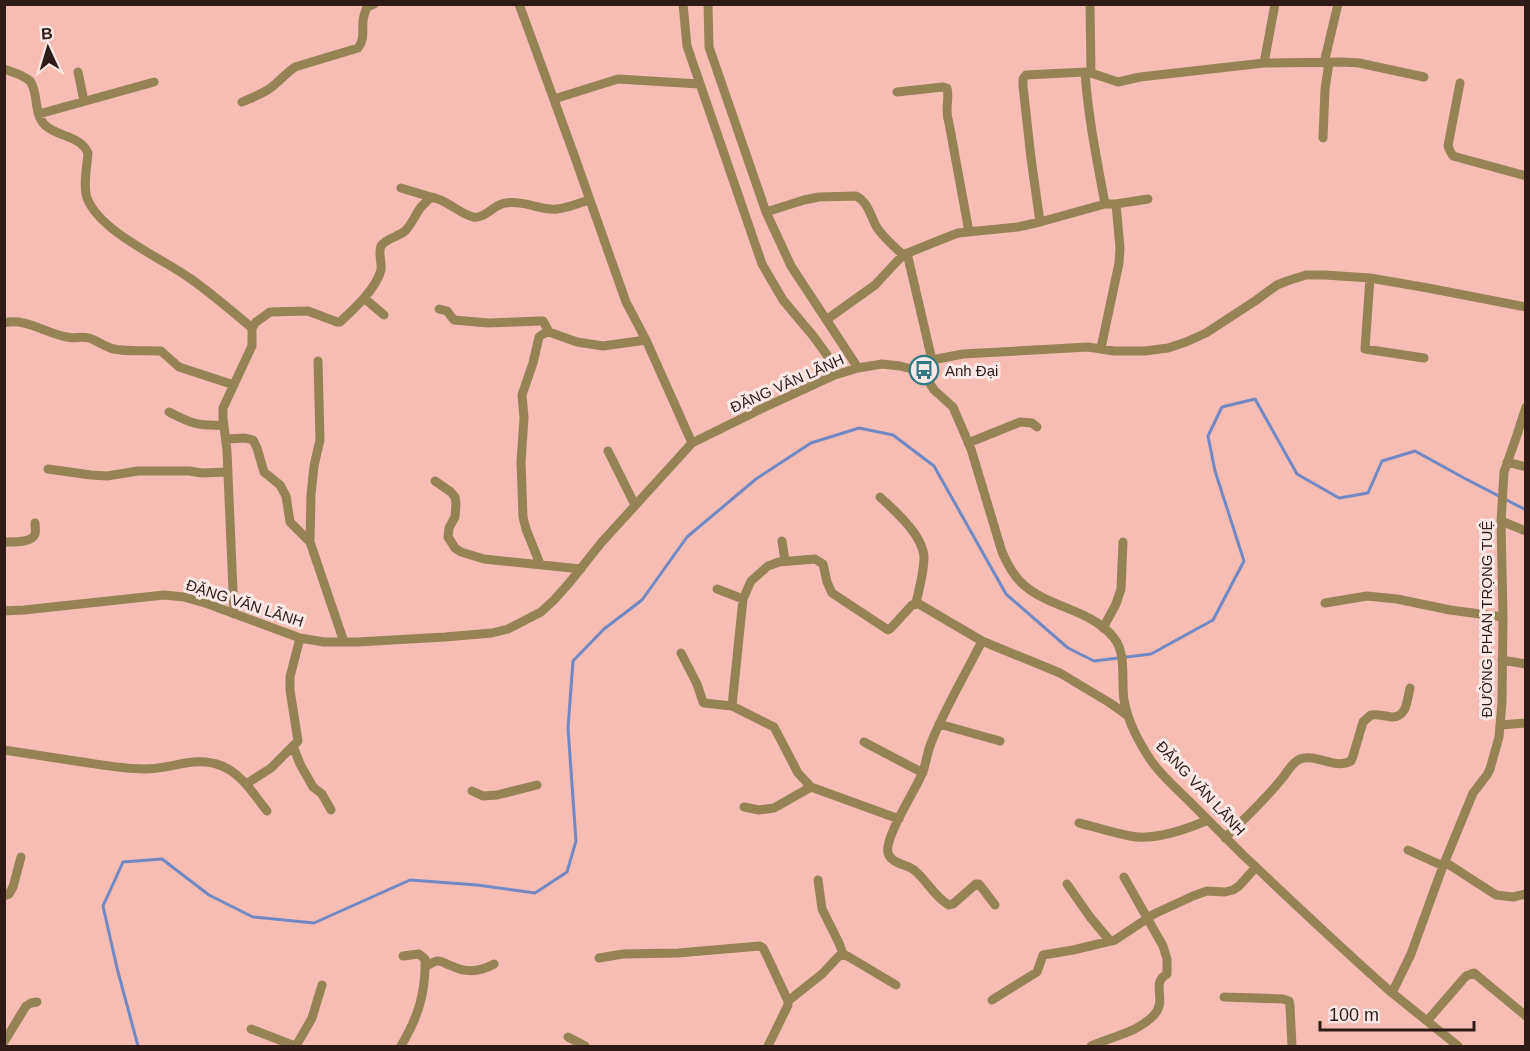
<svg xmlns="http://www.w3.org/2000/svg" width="1530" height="1051" font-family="Helvetica,sans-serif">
	<rect width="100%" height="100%" fill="#f7bdb5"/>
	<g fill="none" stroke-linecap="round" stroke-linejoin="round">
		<path stroke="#7288c3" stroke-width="3" d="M138,1046L117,968L103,906L123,862L162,859L209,895L253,917L314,923L410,880L477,885L535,893L567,872L576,841L568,728L573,661L604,629L642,600L687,537L756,479L811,443L859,428L893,435L934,466L1006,594L1068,648L1094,661L1151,654L1213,620L1244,561L1215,471L1208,436L1222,407L1255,399L1297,474L1339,498L1368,493L1382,461L1415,451L1464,478L1526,510"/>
		<path stroke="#968354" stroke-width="9" d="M519,4L573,152L626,302L646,340L692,443
			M683,4L687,46L762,264L783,300L814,337L827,355L835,375
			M708,4L709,47L766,212L791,266L858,368
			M1090,4L1091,73
			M1264,63L1275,4
			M1324,63L1338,4
			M4,69C12,72 24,75 30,81C39,93 33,114 45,125C57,137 80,135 88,153C87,166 83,185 87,198C100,232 162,258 191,279C212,294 232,311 252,328
			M78,72L84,101
			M1085,72C1088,117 1097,160 1105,204
			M1460,83L1448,146L1450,151L1453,156L1526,176
			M897,92L943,87L947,88C950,100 944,109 949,123L969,232
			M554,99L618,79L699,84
			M242,102C251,98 260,95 269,89C278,83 286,73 295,67L358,48C365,39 362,32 363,22C363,17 365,12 367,7L374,4
			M39,114L154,82
			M1323,138L1325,89L1329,63
			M401,188L431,197
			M766,212L804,200L819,197L856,196C869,202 871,219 878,229C885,239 895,247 903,255
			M1040,222L1031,158L1023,86V79L1026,75L1085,72L1091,73L1118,82L1140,77L1264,63L1342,62L1359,63L1424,77
			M907,253L932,360
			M1370,278L1365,349L1424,358
			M364,298L384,315
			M439,309L447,311L454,320L488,323L540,321H543L549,332L577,342L603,346L646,340
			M826,320L875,285L903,255L945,238L958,233L1018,227L1040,222L1105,204H1116L1148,199
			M4,323C25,317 47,334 67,337C74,339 81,336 89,338C98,341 105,347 114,349C129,352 145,350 161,351L179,367L234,385
			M1101,348L1119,263L1120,248L1116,204
			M318,361L320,440L314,466L311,495L310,542L344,642
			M916,370L924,363L932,360L963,354L1088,347L1114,351H1145L1168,348L1186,342L1206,333L1255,301L1277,285L1287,281L1306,275H1325L1370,278L1428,288L1526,307
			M169,412C192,424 198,426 224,425
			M226,439L245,438L253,440L257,448L264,472L280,485L286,496L290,522L310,542
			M968,443L1020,422L1032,423L1037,427
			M608,451L635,505
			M1507,462L1526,467
			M48,469L91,475L107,476L138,471H189L202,473L228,472
			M435,481L451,492L455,497L456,504L455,517L449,528L448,537L455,548L461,552L484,559L581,569
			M880,497C895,511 923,535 924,557C924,572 919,589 916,603
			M1501,521L1526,531
			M782,541L785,561
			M4,542C13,542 32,543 35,534C36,531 35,527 35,523
			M540,564L526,529L523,517L521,462L524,418L522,395L533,363L539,337L543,334L549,332
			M717,589L743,599
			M1325,603L1367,596L1397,599L1450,610L1503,617
			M4,611L24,610L164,595L184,597L208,604L300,638L324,642H357L445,637L492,633L508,629L541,612L554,600L570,582L601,543L692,443L763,408L835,375L858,368L882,364L900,366L916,370L927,379L934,390L953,407L971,449L1002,552C1008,565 1014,577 1025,586C1051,608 1092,610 1114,638C1127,654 1121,682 1124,700C1128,723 1139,743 1152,762C1162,776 1177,789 1189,801C1208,820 1226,838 1244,856C1293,902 1341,948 1391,992C1413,1010 1436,1028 1458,1046
			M234,614L227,451L223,418V408L252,346V328L256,322L270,312L308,311L337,322H340C354,309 376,289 381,270C382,262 378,253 381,246C386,238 398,237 405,231C412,224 415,215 421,207C424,204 428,200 431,197C446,199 458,213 473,217C486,219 493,204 506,203C524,200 542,211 557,209C568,208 579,203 589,200
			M1103,628L1116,604L1121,589L1123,542
			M982,641C965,675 945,708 931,743C927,753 926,765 922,774C915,791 884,838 888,853C891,864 907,864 914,870C927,880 934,897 949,905L953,904L976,884H979L995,905
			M681,653L697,684L703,702L704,703L732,706L774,727L798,773L811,787L899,819
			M1502,660L1526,664
			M732,706L743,599L751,581L768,566L779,562L815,559L823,564L827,582L832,593L888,630L891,628L912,605L919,604L982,641L1060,673L1110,703L1127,715
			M939,724L1000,741
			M1500,725L1526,723
			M864,742L923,773
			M293,746L300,764L313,787L322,794L331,810
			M4,750C30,754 56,758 82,762C103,765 124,769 145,769C172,769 196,755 222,766C242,774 254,795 267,811
			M246,784L271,768L298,741L290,690V677L300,638
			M472,791L483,796L497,795L537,785
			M744,807L759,810L774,808L811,787
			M1079,823C1096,827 1113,833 1130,836C1153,841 1187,829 1208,820
			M1225,838C1245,818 1267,798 1284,776C1288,770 1293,762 1300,759C1317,753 1334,770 1351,761L1353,756L1363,722L1371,715C1378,714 1384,716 1391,717C1407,718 1407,700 1410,688
			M1408,850L1443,866
			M1445,862L1496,895L1513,897L1526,894
			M818,880L822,909L839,943L843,954
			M1067,884L1090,917L1110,941
			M4,896L9,894L13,887L21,857
			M599,958L623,954L678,953L760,946L763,948L768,958L788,1001V1005L768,1046
			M425,967C429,965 433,961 438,961C442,961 448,965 452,966C466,973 480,972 494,964
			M1392,993L1411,954L1443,866L1473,793L1487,775L1490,769L1499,737L1502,703L1503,617L1501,521L1504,472L1516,438L1526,407
			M1224,997L1283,999L1289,1001L1290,1006L1292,1046
			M992,1000L1037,972L1043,955L1073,950L1115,940L1154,914L1193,896L1207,891L1225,892L1233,890L1239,886L1256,867
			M788,1001L822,974L839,956L843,954L849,957L896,985
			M1427,1021L1466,976L1474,973L1526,1016
			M251,1029L295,1046
			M568,1037L585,1046
			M4,1042L26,1006L31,1003L37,1002
			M296,1046L312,1018L322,985
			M401,1046C418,1017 426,993 425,959L419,954L403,956
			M1091,1046C1113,1036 1137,1033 1154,1015C1168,1000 1150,983 1167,974V959L1163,946L1124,877"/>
	</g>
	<defs>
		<g id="bus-ring" transform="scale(1.5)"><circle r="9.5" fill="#fce9e7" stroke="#327983" stroke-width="1.5"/><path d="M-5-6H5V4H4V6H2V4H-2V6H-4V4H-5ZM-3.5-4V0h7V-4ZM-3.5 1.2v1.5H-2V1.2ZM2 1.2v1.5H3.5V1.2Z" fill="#327983"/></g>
	</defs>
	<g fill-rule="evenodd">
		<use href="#bus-ring" x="924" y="370"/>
	</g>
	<g text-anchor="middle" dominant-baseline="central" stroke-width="6" stroke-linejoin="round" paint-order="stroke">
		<g font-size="15" fill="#2e1a17" stroke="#fce9e7" text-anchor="start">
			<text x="945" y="370">Anh Đại</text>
		</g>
		<g font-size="15" fill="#2e1a17" stroke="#fce9e7">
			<text transform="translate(787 383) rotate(-24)">ĐẶNG VĂN LÃNH</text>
			<text transform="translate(245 603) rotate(18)">ĐẶNG VĂN LÃNH</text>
			<text transform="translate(1486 619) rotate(-90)">ĐƯỜNG PHAN TRỌNG TUỆ</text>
			<text transform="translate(1201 788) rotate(47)">ĐẶNG VĂN LÃNH</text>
		</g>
	</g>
	<rect width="1530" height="1051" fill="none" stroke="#2e1a17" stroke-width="12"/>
	<g transform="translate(48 48) rotate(356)" stroke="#fce9e7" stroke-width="4.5" paint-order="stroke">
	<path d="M0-4.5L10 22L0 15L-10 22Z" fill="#2e1a17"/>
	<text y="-9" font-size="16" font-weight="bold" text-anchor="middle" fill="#2e1a17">B</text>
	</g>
	<path d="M1320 1021v9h154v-9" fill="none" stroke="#2e1a17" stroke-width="3"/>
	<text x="1329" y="1021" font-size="18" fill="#2e1a17" stroke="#fce9e7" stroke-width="4.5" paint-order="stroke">100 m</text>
</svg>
